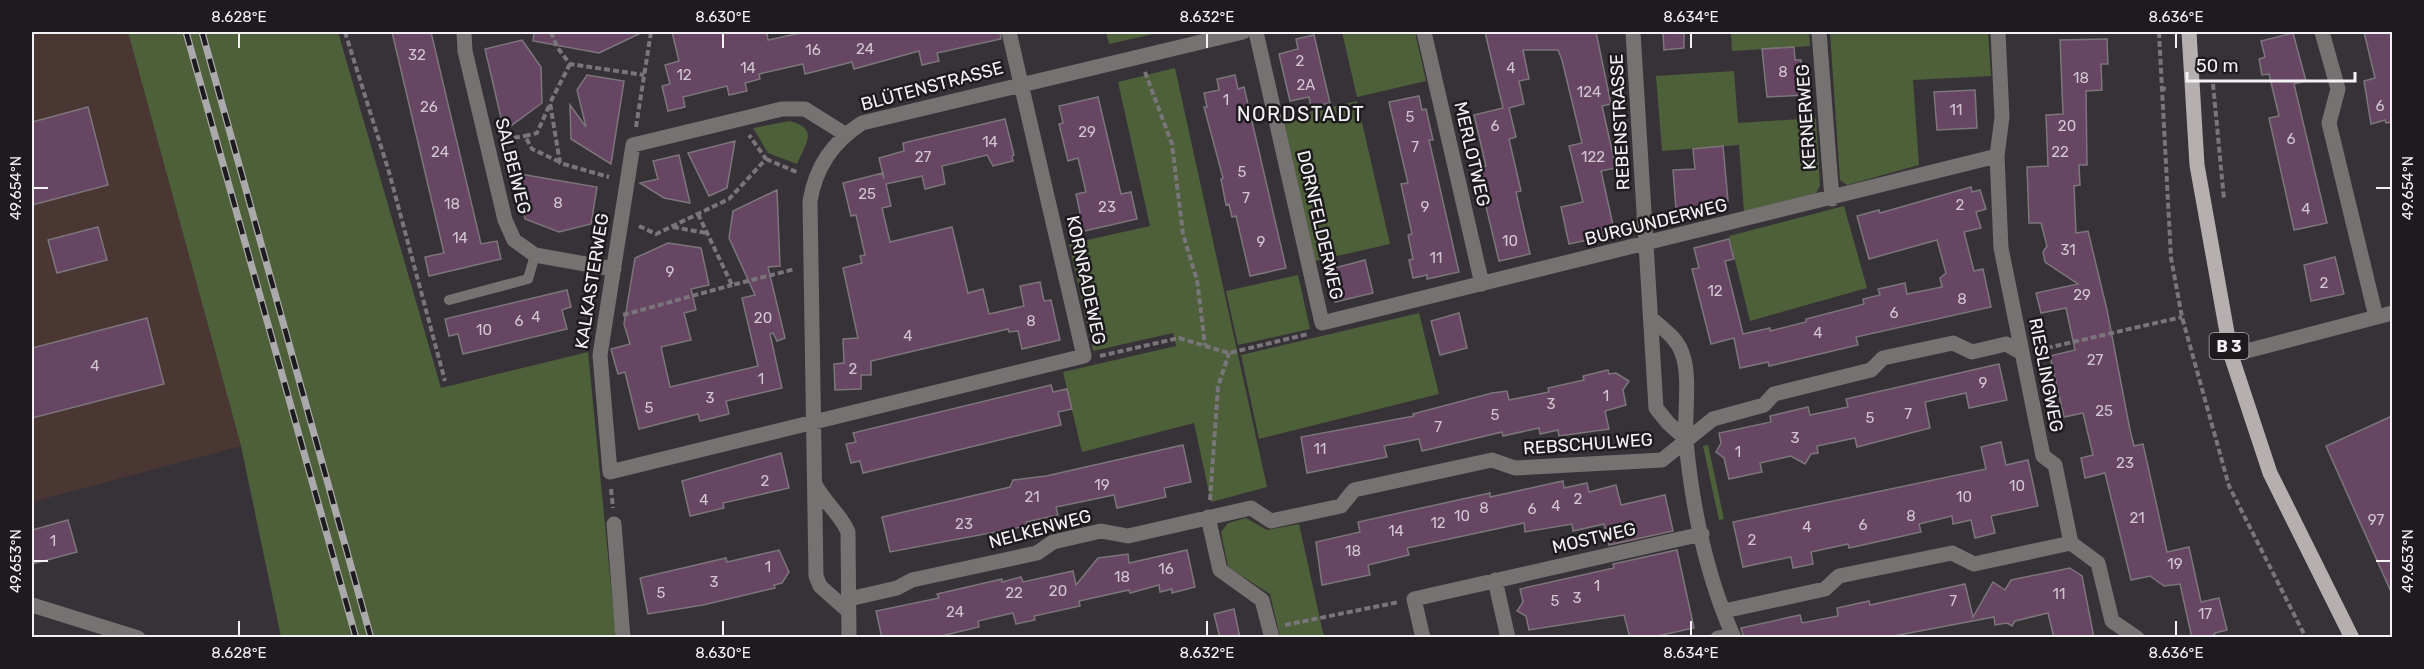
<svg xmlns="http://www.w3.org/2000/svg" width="2424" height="669" font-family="Rubik,sans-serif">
	<rect width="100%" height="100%" fill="#373237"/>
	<path fill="#4a3632" d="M32,32H128L241,446L32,502Z"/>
	<path fill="#4e603a" d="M128,32H338L441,388L588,352L616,637H281L241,446Z
		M1106,32H1162L1109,44Z
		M1342,32H1415L1426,81L1357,97Z
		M1731,32H1809L1810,46L1732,51Z
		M1830,32H1988L1991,76L1913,80L1919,165L1847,185L1840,180Z
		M1175,68L1267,487L1211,502L1194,423L1082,452L1063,372L1176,346L1173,333L1093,351L1069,244L1150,226L1118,82Z
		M1734,71L1738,123L1816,118L1820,186L1816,193L1744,212L1739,145L1662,151L1656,76Z
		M1357,101L1390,244L1315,261L1283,118Z
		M790,121C820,129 805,144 797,164L768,153L753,128Z
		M1844,206L1867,288L1750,321L1729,236Z
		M1298,275L1310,329L1238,345L1226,291Z
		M1419,313L1439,394L1259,439L1241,355Z
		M1708,445L1724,519L1719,520L1703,446Z
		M1246,518L1267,530L1299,524L1324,637H1280L1270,594L1228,567L1221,532L1228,523Z"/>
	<path fill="#674664" stroke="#7c767b" stroke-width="1.5" d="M392,32H431L481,244L497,241L501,259L429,276L425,257L444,253Z
		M534,32H643L599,53L533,41Z
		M672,32H767L768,40L805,32H1000L1001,39L937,53L939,61L922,65L919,51L854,69L852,62L805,74L803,64L759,74L760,79L745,83L747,91L729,95L727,86L683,97L685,107L668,111L662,86L670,84L665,65L679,61Z
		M1485,32H1596L1611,104L1602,106L1616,168L1601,171L1615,234L1569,244L1561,207L1583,202L1569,146L1582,143L1562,60L1558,50H1523L1529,79L1519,81L1524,104L1509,108L1516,137L1509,139L1521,191L1516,192L1530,254L1499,261L1477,169L1486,166L1474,115L1503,108Z
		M1663,32H1684V48L1664,50Z
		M2364,32H2392V122L2386,123L2385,120L2371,124L2364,81L2375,78Z
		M2293,33L2306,81L2294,84L2327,223L2294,230L2269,118L2279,116L2269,74L2262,75L2259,59L2265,57L2261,41Z
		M1314,35L1330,103L1311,107L1309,97L1290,101L1279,54L1298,49L1296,39Z
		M2107,39L2108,64H2101L2102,90L2086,91L2087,165H2079L2080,185L2074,186L2076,233L2088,231L2107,310L2130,430L2134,446L2143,444L2167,552L2189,547L2201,602L2219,598L2227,630L2215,633L2212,638H2192L2180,584L2164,586L2150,576L2131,580L2105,473L2085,478L2081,458L2093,455L2083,413L2064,417L2050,356L2075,350L2066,308L2041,313L2036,293L2078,284L2045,262L2043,252L2047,246L2041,223H2029L2027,167L2048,166L2046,115L2063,114L2060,40Z
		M522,40L541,67L542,103L504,131L485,49Z
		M1794,47L1795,60H1801L1804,95L1767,97L1762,49Z
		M587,75L624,81L611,164L571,139L570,105L586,127L577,90Z
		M1235,75L1238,89L1244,87L1286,268L1250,276L1236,216L1232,217L1229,204L1226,205L1221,179L1223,178L1204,107H1207L1204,93L1219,90L1217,79Z
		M1975,90L1977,128L1937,130L1934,92Z
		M1419,96L1422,110L1426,109L1433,140H1429L1459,272L1427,279V275L1413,278L1409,260L1413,259L1408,235L1412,234L1401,184L1408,183L1389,102Z
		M1098,97L1121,194L1131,192L1137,219L1085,231L1077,221L1080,213L1076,194L1086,192L1078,158L1068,161L1059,124L1063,123L1059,106Z
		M88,107L108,185L32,205V122Z
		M1005,119L1014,155L1012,156L1013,161L993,166L987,155L942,166L945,184L925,189L922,176L886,184L891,206L882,208L890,242L952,227L968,293L983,289L989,314L1024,306L1020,286L1040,282L1044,301L1051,300L1060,340L1022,349L1018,331L1009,332L1008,329L871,361V375H861V389L835,390L834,364L844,363L843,339L858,338L843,268L862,263L860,256L865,255L856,215L851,216L843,183L883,173L884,179L879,158L904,151L903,143Z
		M735,141L727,188L709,196L688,153Z
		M1723,146L1728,201L1718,202V207L1676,210L1673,170L1695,169L1693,149Z
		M679,155L690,203L664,198L640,183L658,179L653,161Z
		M514,173L597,187L591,224L559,232L525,219Z
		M1971,187L1972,192L1980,190L1986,209L1976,212L1981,228L1964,232L1974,271L1983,269L1991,307L1856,337L1858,345L1769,366L1768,362L1740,368L1734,338L1711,344L1692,269L1699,268L1694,248L1729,239L1734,259L1725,261L1743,334L1770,328V331L1806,322V319L1864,304L1863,299L1880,295L1878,289L1905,283L1907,294L1942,287L1940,278L1946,273L1937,240L1869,259L1857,216L1879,210L1880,213Z
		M777,190L780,266L768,267L785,338L777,341L773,333L770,334L782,388L726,401L729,414L700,421L698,414L639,429L625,372L618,374L611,349L630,344L624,324L635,258L668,243L701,248L709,285L691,289L696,310L684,313L691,340L661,347L670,387L758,366L742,298L755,295L729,238L733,211Z
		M98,227L107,260L57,273L48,240Z
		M2335,257L2344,294L2311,301L2304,265Z
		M1365,260L1373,293L1335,302L1327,270Z
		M567,290L571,307L562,310L567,329L463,354L458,334L449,336L445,319Z
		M1459,313L1467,348L1440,355L1431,321Z
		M147,318L164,384L32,418V348Z
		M1999,364L2007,400L1969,408L1966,393L1925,402L1930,428L1857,447L1855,438L1817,446L1818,453L1811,454L1805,464L1791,456L1760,463L1762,472L1729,479L1724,458L1716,452L1721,443L1719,433L1771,422L1770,416L1808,407L1810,415L1848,407L1846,399Z
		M1608,370L1609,374L1616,373L1629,381L1623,390L1626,405L1605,411L1609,429L1559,436L1558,430L1540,434L1539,428L1503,436L1502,432L1422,451L1419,439L1384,446L1387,457L1307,473L1301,437L1414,416L1413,414L1492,393L1507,391L1509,400L1549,392L1548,388L1584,380L1583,376Z
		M1051,385L1053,392L1067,389L1072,409L1058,412L1061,425L863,473L860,461L851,463L846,444L856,442L853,433Z
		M2392,416V594L2326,446Z
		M2001,442L2006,465L2028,460L2038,506L1991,516L1995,533L1975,538L1971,520L1953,524L1952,516L1919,524L1921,532L1849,548L1848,544L1811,552L1813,564L1793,568L1791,557L1743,567L1733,522L1986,469L1981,447Z
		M1183,445L1191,482L1164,488L1166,497L1117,508L1114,495L1056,507L1058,515L1026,522L1027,526L890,552L882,517L1010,487L1013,480L1046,476Z
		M781,453L789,488L723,503L724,508L690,516L682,481Z
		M1563,481L1564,488L1587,483L1589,492L1616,485L1621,505L1665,495L1673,531L1609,545L1604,524L1573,531L1572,524L1525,532L1524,523L1407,548L1409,555L1368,565L1370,575L1322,585L1316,542L1360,532L1358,522L1490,493V497Z
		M68,520L77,552L32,564V530Z
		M779,550L789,572L782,583L774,585L775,588L703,605L648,614L640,578L726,558L727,562Z
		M1187,550L1195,587L1172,593V589L1160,592L1159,585L1130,593L1129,590L1079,601L1080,606L1034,616L1035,620L1016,624L1013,613L978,621L979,627L933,638H882L876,611L939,598L937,594L1002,579V582L1021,577L1023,582L1073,571L1076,585L1098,558L1128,554L1129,563Z
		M1677,550L1694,628L1648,638H1630L1624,615L1529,630L1526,616L1517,611L1523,602L1520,589L1614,568L1613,564Z
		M2070,568L2082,576L2094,638H2054L2048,613L2015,621L2012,626L2007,623L1995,625L1994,617L1883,638H1744L1741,628L1800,615L1802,623L1838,616L1837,608L1869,601L1870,605L1965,584L1973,617L1993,582L2005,590L2011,580Z
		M1234,609L1240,638H1220L1214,614Z"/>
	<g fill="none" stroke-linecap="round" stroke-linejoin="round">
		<path stroke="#7a757a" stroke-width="4" stroke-dasharray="6 3" stroke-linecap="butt" d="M345,32L389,172L445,381
			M551,32L557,47L570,64L644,75
			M2159,32L2171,258L2182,317L2229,486L2306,638
			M570,64L550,103L560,163L609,177
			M1145,72L1172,144L1183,234L1197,280L1205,345
			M2213,84L2224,199
			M2160,88L2168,89
			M549,106L537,133L525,136L532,149L560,162
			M636,127L651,32
			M505,139L525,136
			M766,159L799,173
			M698,214L732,285L795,269
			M639,226L656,234L729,199L766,159L749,135
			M673,227L706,233
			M623,315L732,285
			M2038,350L2182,317
			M1100,356L1179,338L1229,353L1308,334
			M611,489L613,508
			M1210,500L1218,387L1229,353
			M1285,625L1399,602"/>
		<path stroke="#767272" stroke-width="10" d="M449,300L528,279L535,255"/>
		<path stroke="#767272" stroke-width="15" d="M464,32L465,51L505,220L514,240L535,255L614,269
			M1256,32L1322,323L1997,156
			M1424,32L1482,284
			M1633,32L1656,408L1668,423L1686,439
			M1819,32L1832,199
			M1998,32L2002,117L1997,156L2001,248L2043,456L2055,465L2071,543L2098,563L2112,621L2137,638
			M2322,32L2338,89L2329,123L2376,317
			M845,134L805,109H782L633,145L600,355L610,472L1084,356L1009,32
			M1652,319C1663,329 1677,338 1682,353C1691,376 1684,415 1686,441C1692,506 1707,577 1734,638
			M2231,355L2392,313
			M816,486C825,503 842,516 848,532L849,638
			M1208,517L1220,570L1262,600L1272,638
			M614,524L623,638
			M1495,580L1508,638
			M849,599L897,588L912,580L1037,553L1053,542L1101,531L1128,536L1251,508L1271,521L1341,506L1354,490L1492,460L1515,468L1662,460L1713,419L1764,405L1774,394L1871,370L1883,358L1953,343L1972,352L2006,344L2022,353
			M32,605L138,638
			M848,611L820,586L816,576L810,201C816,166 833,142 862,123L1243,32
			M1724,611L1825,589L1839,576L1952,553L1974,564L2071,543
			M1423,638L1414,599L1702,534
			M1718,638L1733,635"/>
		<path stroke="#b6afaf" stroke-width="15" d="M2189,32L2197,165L2231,355L2270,473L2352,638"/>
		<g stroke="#aca9ac" stroke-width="7">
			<path id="rail" d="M186,32L356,638
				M202,32L371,638"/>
		</g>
		<use href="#rail" stroke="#1d1b1d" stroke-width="4.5" stroke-dasharray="14" stroke-linecap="butt"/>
	</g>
	<path fill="none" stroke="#f4f1f4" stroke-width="2" d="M239,33V48M723,33V48M1207,33V48M1691,33V48M2176,33V48M33,188H48M2376,188H2391M33,561H48M2376,561H2391M239,621V636M723,621V636M1207,621V636M1691,621V636M2176,621V636"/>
	<g text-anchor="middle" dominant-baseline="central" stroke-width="5" stroke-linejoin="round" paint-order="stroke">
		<g font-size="15" fill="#d1c6d0">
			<text x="865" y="49">24</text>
			<text x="813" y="50">16</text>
			<text x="417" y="55">32</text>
			<text x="1300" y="61">2</text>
			<text x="748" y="68">14</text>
			<text x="1511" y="68">4</text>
			<text x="1783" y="72">8</text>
			<text x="684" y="75">12</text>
			<text x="2081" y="78">18</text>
			<text x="1306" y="85">2A</text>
			<text x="1589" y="92">124</text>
			<text x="1226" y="100">1</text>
			<text x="2380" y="106">6</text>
			<text x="429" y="107">26</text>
			<text x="1956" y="110">11</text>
			<text x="1410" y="117">5</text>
			<text x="1495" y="126">6</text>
			<text x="2067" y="126">20</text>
			<text x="1087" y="132">29</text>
			<text x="2291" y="139">6</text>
			<text x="990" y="142">14</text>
			<text x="1415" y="147">7</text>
			<text x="440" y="152">24</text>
			<text x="2060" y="152">22</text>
			<text x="923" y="157">27</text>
			<text x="1593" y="157">122</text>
			<text x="1242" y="172">5</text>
			<text x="867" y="194">25</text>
			<text x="1246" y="198">7</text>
			<text x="558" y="203">8</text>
			<text x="452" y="204">18</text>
			<text x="1960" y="205">2</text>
			<text x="1107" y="207">23</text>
			<text x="1425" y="207">9</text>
			<text x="2306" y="209">4</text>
			<text x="460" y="238">14</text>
			<text x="1510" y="241">10</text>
			<text x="1261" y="242">9</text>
			<text x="2068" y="250">31</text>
			<text x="1436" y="258">11</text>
			<text x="670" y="272">9</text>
			<text x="2324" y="283">2</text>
			<text x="1715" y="291">12</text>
			<text x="2082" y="295">29</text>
			<text x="1962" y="299">8</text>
			<text x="1894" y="313">6</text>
			<text x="536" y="317">4</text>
			<text x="763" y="318">20</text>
			<text x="519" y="321">6</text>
			<text x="1031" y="321">8</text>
			<text x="484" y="330">10</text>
			<text x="1818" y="333">4</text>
			<text x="908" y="336">4</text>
			<text x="2095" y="360">27</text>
			<text x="95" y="366">4</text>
			<text x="853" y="369">2</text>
			<text x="761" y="379">1</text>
			<text x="1983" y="383">9</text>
			<text x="1606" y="396">1</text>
			<text x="710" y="398">3</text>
			<text x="1551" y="404">3</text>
			<text x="649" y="408">5</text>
			<text x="2104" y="411">25</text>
			<text x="1908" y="414">7</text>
			<text x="1495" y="415">5</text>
			<text x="1870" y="418">5</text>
			<text x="1438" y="427">7</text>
			<text x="1795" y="438">3</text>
			<text x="1320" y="449">11</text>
			<text x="1738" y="452">1</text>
			<text x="2125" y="463">23</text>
			<text x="765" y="481">2</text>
			<text x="1102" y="485">19</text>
			<text x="2017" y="486">10</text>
			<text x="1032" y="497">21</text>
			<text x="1964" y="497">10</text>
			<text x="1578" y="499">2</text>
			<text x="704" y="500">4</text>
			<text x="1556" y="506">4</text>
			<text x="1484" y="508">8</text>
			<text x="1532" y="509">6</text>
			<text x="1462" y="516">10</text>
			<text x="1911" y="516">8</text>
			<text x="2137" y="518">21</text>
			<text x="2376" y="520">97</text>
			<text x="1438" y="523">12</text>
			<text x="964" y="524">23</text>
			<text x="1863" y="525">6</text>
			<text x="1807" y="527">4</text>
			<text x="1396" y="531">14</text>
			<text x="1752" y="540">2</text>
			<text x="53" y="541">1</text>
			<text x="1353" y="551">18</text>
			<text x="2175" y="564">19</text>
			<text x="768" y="567">1</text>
			<text x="1166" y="569">16</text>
			<text x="1122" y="577">18</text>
			<text x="714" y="582">3</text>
			<text x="1597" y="586">1</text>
			<text x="1058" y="591">20</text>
			<text x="661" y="593">5</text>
			<text x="1014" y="593">22</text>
			<text x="2059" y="594">11</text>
			<text x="1577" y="598">3</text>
			<text x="1555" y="601">5</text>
			<text x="1953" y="601">7</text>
			<text x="955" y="612">24</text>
			<text x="2205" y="614">17</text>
		</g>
		<rect fill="#1d1b1d" stroke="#b4b1b4" stroke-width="1.5" x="2209.5" y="333" width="39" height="26" rx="4.5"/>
		<g font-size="16" font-weight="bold" fill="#f4f1f4">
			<text x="2229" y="346">B 3</text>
		</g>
		<g font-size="18" fill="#f4f1f4" stroke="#1d1b1d">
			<text transform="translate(932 86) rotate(-15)">BLÜTENSTRASSE</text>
			<text transform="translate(1806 117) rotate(-94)">KERNERWEG</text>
			<text transform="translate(1620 122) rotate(-93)">REBENSTRASSE</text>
			<text transform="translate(1472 154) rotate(77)">MERLOTWEG</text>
			<text transform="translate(513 166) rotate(76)">SALBEIWEG</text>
			<text transform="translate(1656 222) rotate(-14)">BURGUNDERWEG</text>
			<text transform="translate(1320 225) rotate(77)">DORNFELDERWEG</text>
			<text transform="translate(1086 280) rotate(78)">KORNRADEWEG</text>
			<text transform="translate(592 281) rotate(-81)">KALKASTERWEG</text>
			<text transform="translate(2046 375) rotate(79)">RIESLINGWEG</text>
			<text transform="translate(1588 444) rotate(-4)">REBSCHULWEG</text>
			<text transform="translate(1040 529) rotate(-15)">NELKENWEG</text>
			<text transform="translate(1594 538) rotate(-13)">MOSTWEG</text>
		</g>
		<g font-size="20" letter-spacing="1.5" fill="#f4f1f4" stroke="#1d1b1d">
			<text x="1301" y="114">NORDSTADT</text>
		</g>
	</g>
	<rect width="2424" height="669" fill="none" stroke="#1d1b1d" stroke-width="66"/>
	<path d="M2187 72v9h168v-9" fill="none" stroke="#f4f1f4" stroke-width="3"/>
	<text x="2196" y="72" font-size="18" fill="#f4f1f4" stroke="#1d1b1d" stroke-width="4.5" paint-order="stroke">50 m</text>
	<rect x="33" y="33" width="2358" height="603" fill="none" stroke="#f4f1f4" stroke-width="2"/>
	<g font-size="15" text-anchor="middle" fill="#f4f1f4">
		<text x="239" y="22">8.628°E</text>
		<text x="723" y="22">8.630°E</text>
		<text x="1207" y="22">8.632°E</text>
		<text x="1691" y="22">8.634°E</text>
		<text x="2176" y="22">8.636°E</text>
		<text transform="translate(16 188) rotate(-90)" y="5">49.654°N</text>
		<text transform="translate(2408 188) rotate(-90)" y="5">49.654°N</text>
		<text transform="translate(16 561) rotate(-90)" y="5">49.653°N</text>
		<text transform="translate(2408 561) rotate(-90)" y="5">49.653°N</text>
		<text x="239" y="658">8.628°E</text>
		<text x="723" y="658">8.630°E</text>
		<text x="1207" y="658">8.632°E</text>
		<text x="1691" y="658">8.634°E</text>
		<text x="2176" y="658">8.636°E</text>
	</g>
</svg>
